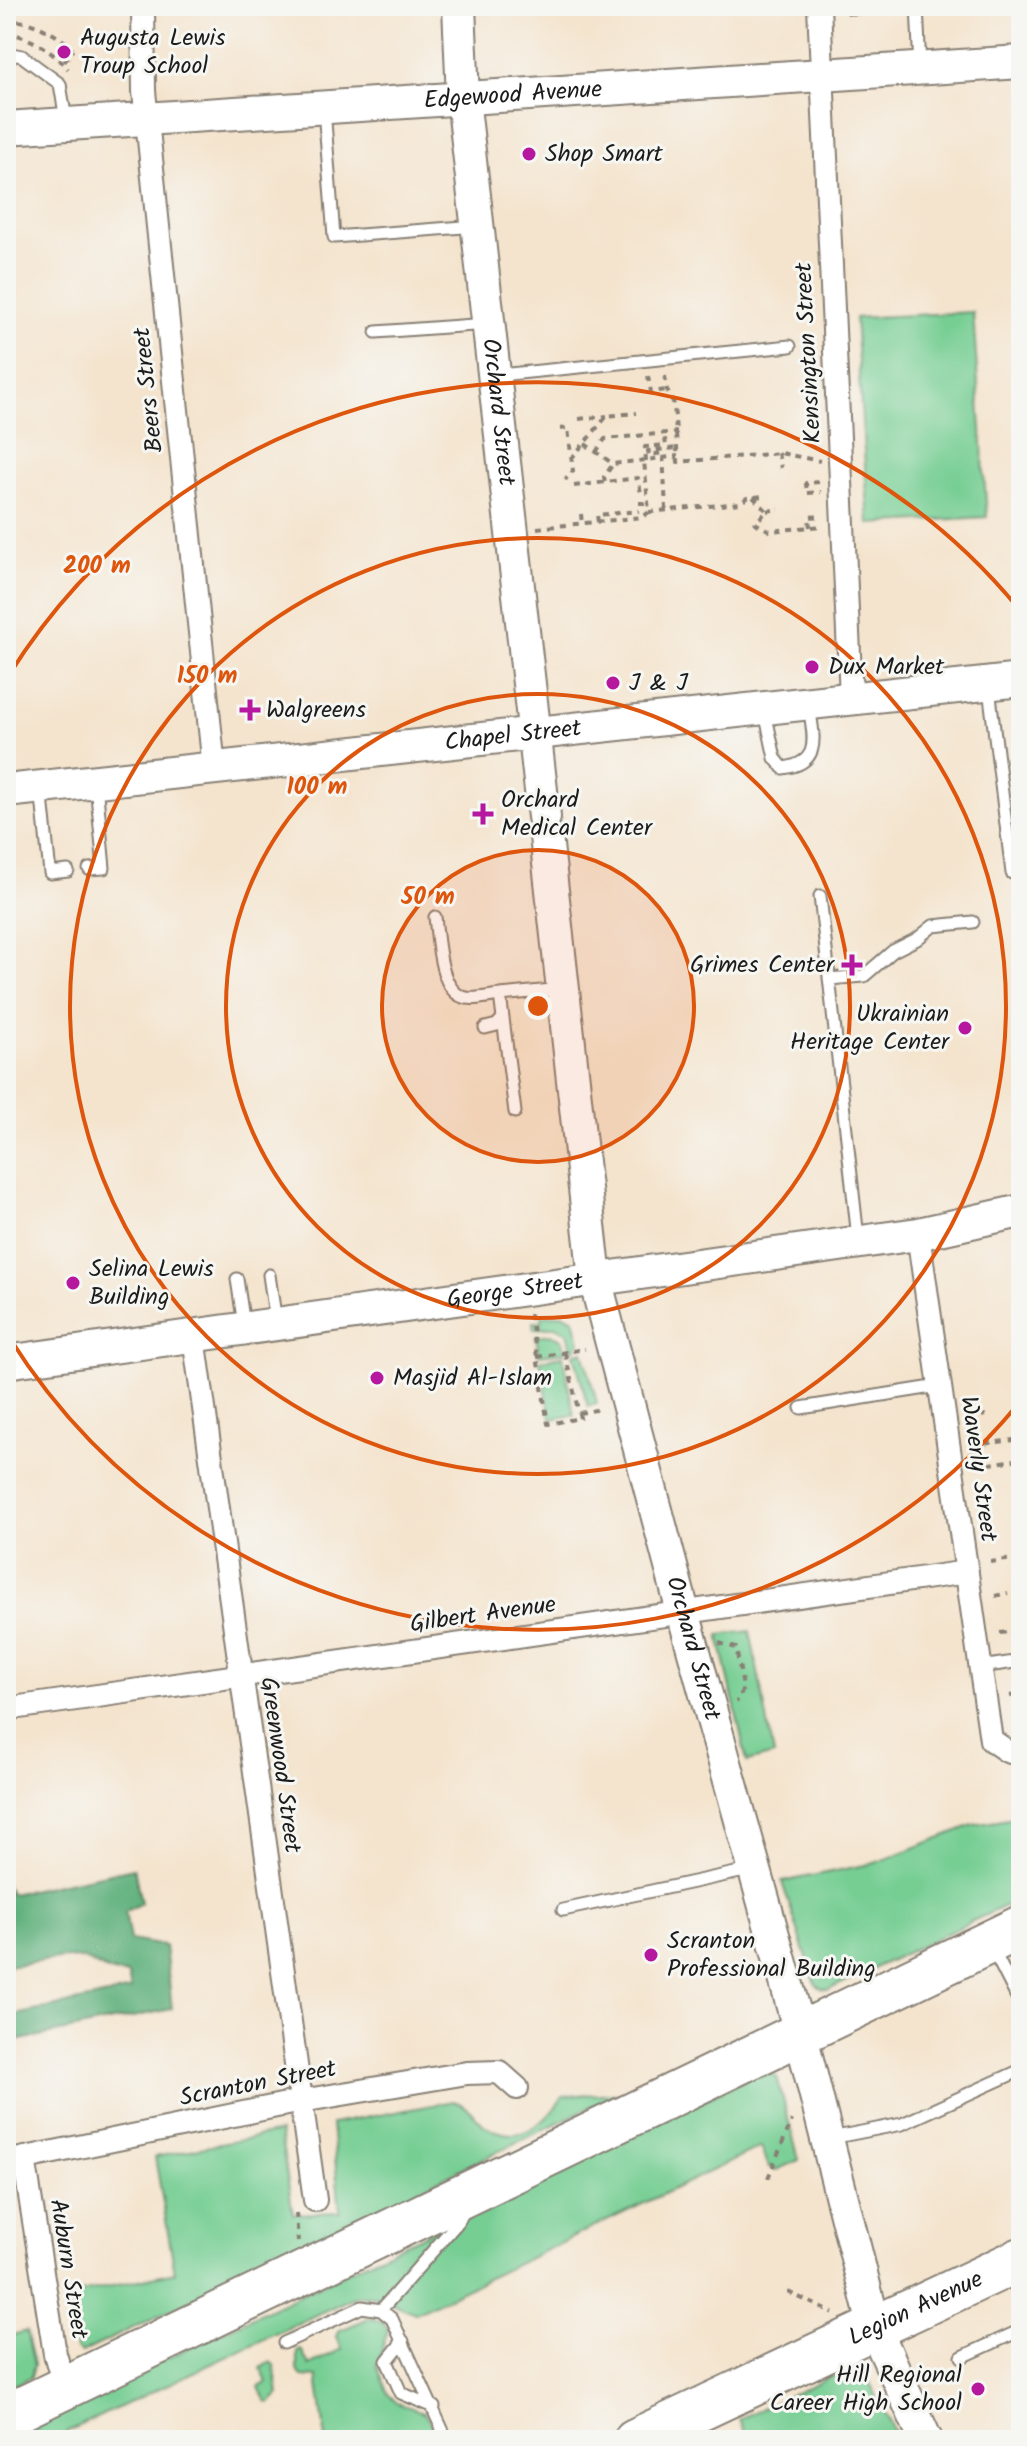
<svg xmlns="http://www.w3.org/2000/svg" width="1027" height="2446" font-family="Kalam,sans-serif">
	<rect width="100%" height="100%" fill="#f6f6f2"/>
	<filter id="ink" filterUnits="userSpaceOnUse"><feTurbulence type="fractalNoise" baseFrequency=".0125" numOctaves="2"/><feDisplacementMap in="SourceGraphic" scale="16" xChannelSelector="R" yChannelSelector="G"/><feConvolveMatrix kernelMatrix="1 2 1 2 8 2 1 2 1" color-interpolation-filters="sRGB"/></filter>
	<filter id="wash" filterUnits="userSpaceOnUse"><feTurbulence type="fractalNoise" baseFrequency=".006" numOctaves="4" result="noise"/><feDisplacementMap in="SourceGraphic" scale="32" xChannelSelector="R" yChannelSelector="G"/><feGaussianBlur stdDeviation="1.8" result="paint"/><feColorMatrix in="noise" values="0 0 0 0 0 0 0 0 0 0 0 0 0 0 0 0 0 1.4 0 .05"/><feComposite in="paint" operator="in"/></filter>
	<g filter="url(#wash)">
		<rect width="100%" height="100%" fill="#f4e4ce"/>
		<path fill="#76ce93" stroke="#497558" stroke-width="2" d="M973,312L987,517L869,524L855,318Z
			M564,1314L574,1319L580,1342L575,1349L572,1350L568,1333L556,1326L534,1329L533,1322H542V1316Z
			M551,1334L562,1339L566,1352L539,1355L536,1336Z
			M583,1351L597,1403L588,1406L574,1354Z
			M563,1356L574,1415L551,1419L540,1360Z
			M750,1631L774,1755L747,1762L719,1635Z
			M1021,1817V1898L828,1990L822,1989L816,1985L782,1882L875,1863L973,1825Z
			M765,2070L777,2077L799,2160L776,2170L769,2167L761,2147L415,2313L375,2296H356L68,2431L62,2440H6V2436Z
			M619,2093L81,2353L76,2350L68,2296L175,2272L155,2157L280,2132L293,2214L340,2212L332,2124L453,2101C469,2105 472,2114 483,2124C487,2129 494,2130 500,2132C527,2141 550,2118 563,2096Z
			M369,2318L382,2322L388,2330L377,2366L388,2394L397,2403L424,2412L434,2427L435,2440H420L418,2436L409,2440H326L317,2377L302,2376L297,2370V2351L301,2349L309,2365L342,2349L336,2337L338,2331Z
			M26,2331L34,2365L31,2377L6,2390V2337Z
			M270,2362L274,2365L279,2394L270,2403L266,2402L259,2387L267,2383L261,2368Z
			M855,2365L861,2366L899,2440H749L739,2419Z"/>
		<path fill="#60b17d" stroke="#3e664c" stroke-width="2" d="M134,1868L141,1903L125,1912L130,1940L165,1946L172,2009L6,2043V2017L131,1990L128,1975L108,1971L84,1959L65,1958L6,1966V1885L11,1894Z"/>
	</g>
	<g filter="url(#ink)">
		<g fill="none" stroke-linecap="round" stroke-linejoin="round">
			<g stroke="#888075" stroke-width="15">
				<path id="lane" d="M917,6L920,68
					M851,8L898,6
					M6,53L22,56L60,84L66,120
					M324,109L334,237L477,226
					M376,332L488,324
					M499,375L790,346
					M989,688L1012,873
					M765,712L775,758L783,768C823,763 813,736 809,705
					M41,788L50,873L68,871
					M89,869L104,868L96,784
					M820,896L858,1238
					M435,917C438,939 439,989 463,997C473,1001 489,996 500,995
					M829,979L864,976L893,951L917,939L933,926L973,922
					M485,1028L497,1025L503,1018
					M515,1112L500,995L562,989
					M269,1275L276,1322
					M237,1279L244,1325
					M801,1408L939,1386
					M981,1667L1021,1661
					M563,1910L754,1869
					M993,1950L1021,2005
					M831,2138L902,2124L1021,2070
					M381,2310L392,2319L447,2440
					M403,2341L387,2361L401,2393L434,2407
					M284,2343L362,2307L381,2310L458,2222L464,2211
					M962,2357L1021,2330"/>
			</g>
			<g stroke="#888075" stroke-width="26">
				<path id="street" d="M143,6L144,91L214,768
					M819,6L851,697
					M918,1234L991,1740L1007,1751L1021,1755
					M194,1337L315,2200
					M6,1709L967,1572
					M24,2158L55,2354L65,2388
					M6,2162L301,2101L467,2073L499,2072L517,2088"/>
			</g>
			<g stroke="#888075" stroke-width="36">
				<g id="secondary">
					<path id="s1" d="M459,6L463,98L544,817"/>
					<path id="s2" d="M6,128L1021,62"/>
					<path id="s3" d="M6,791L1021,680"/>
					<path id="s4" d="M546,836L595,1279L683,1612L800,2032L875,2329L926,2440"/>
					<path id="s5" d="M6,1362L918,1234L1021,1211"/>
				</g>
			</g>
			<g stroke="#888075" stroke-width="46">
				<g id="highway">
					<path d="M6,2416L1021,1927"/>
					<path id="s6" d="M635,2440L1021,2259"/>
				</g>
			</g>
			<path stroke="#888075" stroke-width="4" stroke-dasharray="6 6" stroke-linecap="butt" d="M6,20C31,20 51,31 71,46L72,53L63,63
				M6,33C29,35 53,52 68,69
				M648,376L651,392L667,390
				M665,376L667,390L674,404L678,462L780,453L820,461
				M579,419L607,416
				M560,429L568,428L573,471L565,480
				M585,444L613,464L678,456
				M596,452L605,439L677,432
				M778,453L781,468
				M571,459L607,416L636,413
				M646,461L645,447L666,445L664,434
				M605,482L604,477L613,464
				M819,482L806,483L807,493L821,492
				M574,486L638,478L641,493H647
				M753,497L767,511L755,523L770,531L822,526
				M639,503H648
				M666,510L663,453L649,455L648,451L677,448
				M767,511L779,509
				M649,512L740,503L747,498L762,496
				M581,514L582,524
				M598,522L597,515L639,511
				M810,527L809,517L822,516
				M537,528L643,517L649,512L644,461
				M530,1314L548,1424L580,1418L565,1353
				M537,1357L585,1349
				M579,1413L601,1409
				M970,1418L986,1415
				M974,1445L1021,1439
				M977,1466L1021,1459
				M981,1493L991,1491
				M986,1531L997,1528
				M990,1562L1021,1558
				M995,1596L1008,1593
				M1000,1633L1014,1631
				M719,1643L736,1648L743,1687L740,1698L736,1702
				M1010,1696L1021,1694
				M1019,2100L1021,2099
				M768,2178L792,2120
				M296,2213L298,2242
				M788,2292L833,2313"/>
			<use href="#lane" stroke="#fff" stroke-width="11"/>
			<use href="#street" stroke="#fff" stroke-width="22"/>
			<use href="#secondary" stroke="#fff" stroke-width="32"/>
			<use href="#highway" stroke="#fff" stroke-width="42"/>
		</g>
	</g>
	<circle cx="538" cy="1006" r="156" fill="#de560d" fill-opacity=".12"/>
	<g fill="none" stroke="#de560d" stroke-width="4">
		<circle cx="538" cy="1006" r="156"/>
		<circle cx="538" cy="1006" r="312"/>
		<circle cx="538" cy="1006" r="468"/>
		<path d="M1019 1403A624 624 0 0 1 9 1337M9 675A624 624 0 0 1 1019 609"/>
	</g>
	<g fill="#b5179e" stroke="#f6f6f2" stroke-width="3">
		<circle cx="64" cy="52" r="8"/>
		<circle cx="529" cy="154" r="8"/>
		<circle cx="812" cy="667" r="8"/>
		<circle cx="613" cy="683" r="8"/>
		<path d="M246 698h8v8h8v8h-8v8h-8v-8h-8v-8h8z"/>
		<path d="M479 802h8v8h8v8h-8v8h-8v-8h-8v-8h8z"/>
		<path d="M848 953h8v8h8v8h-8v8h-8v-8h-8v-8h8z"/>
		<circle cx="965" cy="1028" r="8"/>
		<circle cx="73" cy="1283" r="8"/>
		<circle cx="377" cy="1378" r="8"/>
		<circle cx="651" cy="1955" r="8"/>
		<circle cx="978" cy="2389" r="8"/>
	</g>
	<g text-anchor="middle" dominant-baseline="central" stroke-width="6" stroke-linejoin="round" paint-order="stroke">
		<g font-size="24" fill="#1c1c1c" stroke="#f6f6f2" text-anchor="start">
			<text x="80" y="38">Augusta Lewis<tspan x="80" dy="28">Troup School</tspan></text>
			<text x="545" y="154">Shop Smart</text>
			<text x="828" y="667">Dux Market</text>
			<text x="629" y="683">J &amp; J</text>
			<text x="266" y="710">Walgreens</text>
			<text x="501" y="800">Orchard<tspan x="501" dy="28">Medical Center</tspan></text>
			<text x="834" y="965" text-anchor="end">Grimes Center</text>
			<text x="949" y="1014" text-anchor="end">Ukrainian<tspan x="949" dy="28">Heritage Center</tspan></text>
			<text x="89" y="1269">Selina Lewis<tspan x="89" dy="28">Building</tspan></text>
			<text x="393" y="1378">Masjid Al-Islam</text>
			<text x="667" y="1941">Scranton<tspan x="667" dy="28">Professional Building</tspan></text>
			<text x="962" y="2375" text-anchor="end">Hill Regional<tspan x="962" dy="28">Career High School</tspan></text>
		</g>
		<g font-size="24" fill="#1c1c1c" stroke="#f6f6f2">
			<text stroke="none"><textPath href="#s2" startOffset="508">Edgewood Avenue</textPath></text>
			<text transform="translate(809 353) rotate(-93)">Kensington Street</text>
			<text transform="translate(149 390) rotate(-96)">Beers Street</text>
			<text stroke="none"><textPath href="#s1" startOffset="408">Orchard Street</textPath></text>
			<text stroke="none"><textPath href="#s3" startOffset="510">Chapel Street</textPath></text>
			<text stroke="none"><textPath href="#s5" startOffset="514">George Street</textPath></text>
			<text transform="translate(978 1469) rotate(82)">Waverly Street</text>
			<text transform="translate(483 1615) rotate(-8)">Gilbert Avenue</text>
			<text stroke="none"><textPath href="#s4" startOffset="828">Orchard Street</textPath></text>
			<text transform="translate(280 1765) rotate(82)">Greenwood Street</text>
			<text transform="translate(258 2084) rotate(-11)">Scranton Street</text>
			<text transform="translate(68 2269) rotate(81)">Auburn Street</text>
			<text stroke="none"><textPath href="#s6" startOffset="310">Legion Avenue</textPath></text>
		</g>
	</g>
	<circle cx="538" cy="1006" r="12" fill="#de560d" stroke="#f6f6f2" stroke-width="4"/>
	<g font-size="24" text-anchor="middle" font-weight="bold" fill="#de560d" stroke="#f6f6f2" stroke-width="6" stroke-linejoin="round" paint-order="stroke">
		<text x="97" y="573">200 m</text>
		<text x="207" y="683">150 m</text>
		<text x="317" y="794">100 m</text>
		<text x="428" y="904">50 m</text>
	</g>
	<rect width="1027" height="2446" fill="none" stroke="#f6f6f2" stroke-width="32"/>
</svg>
